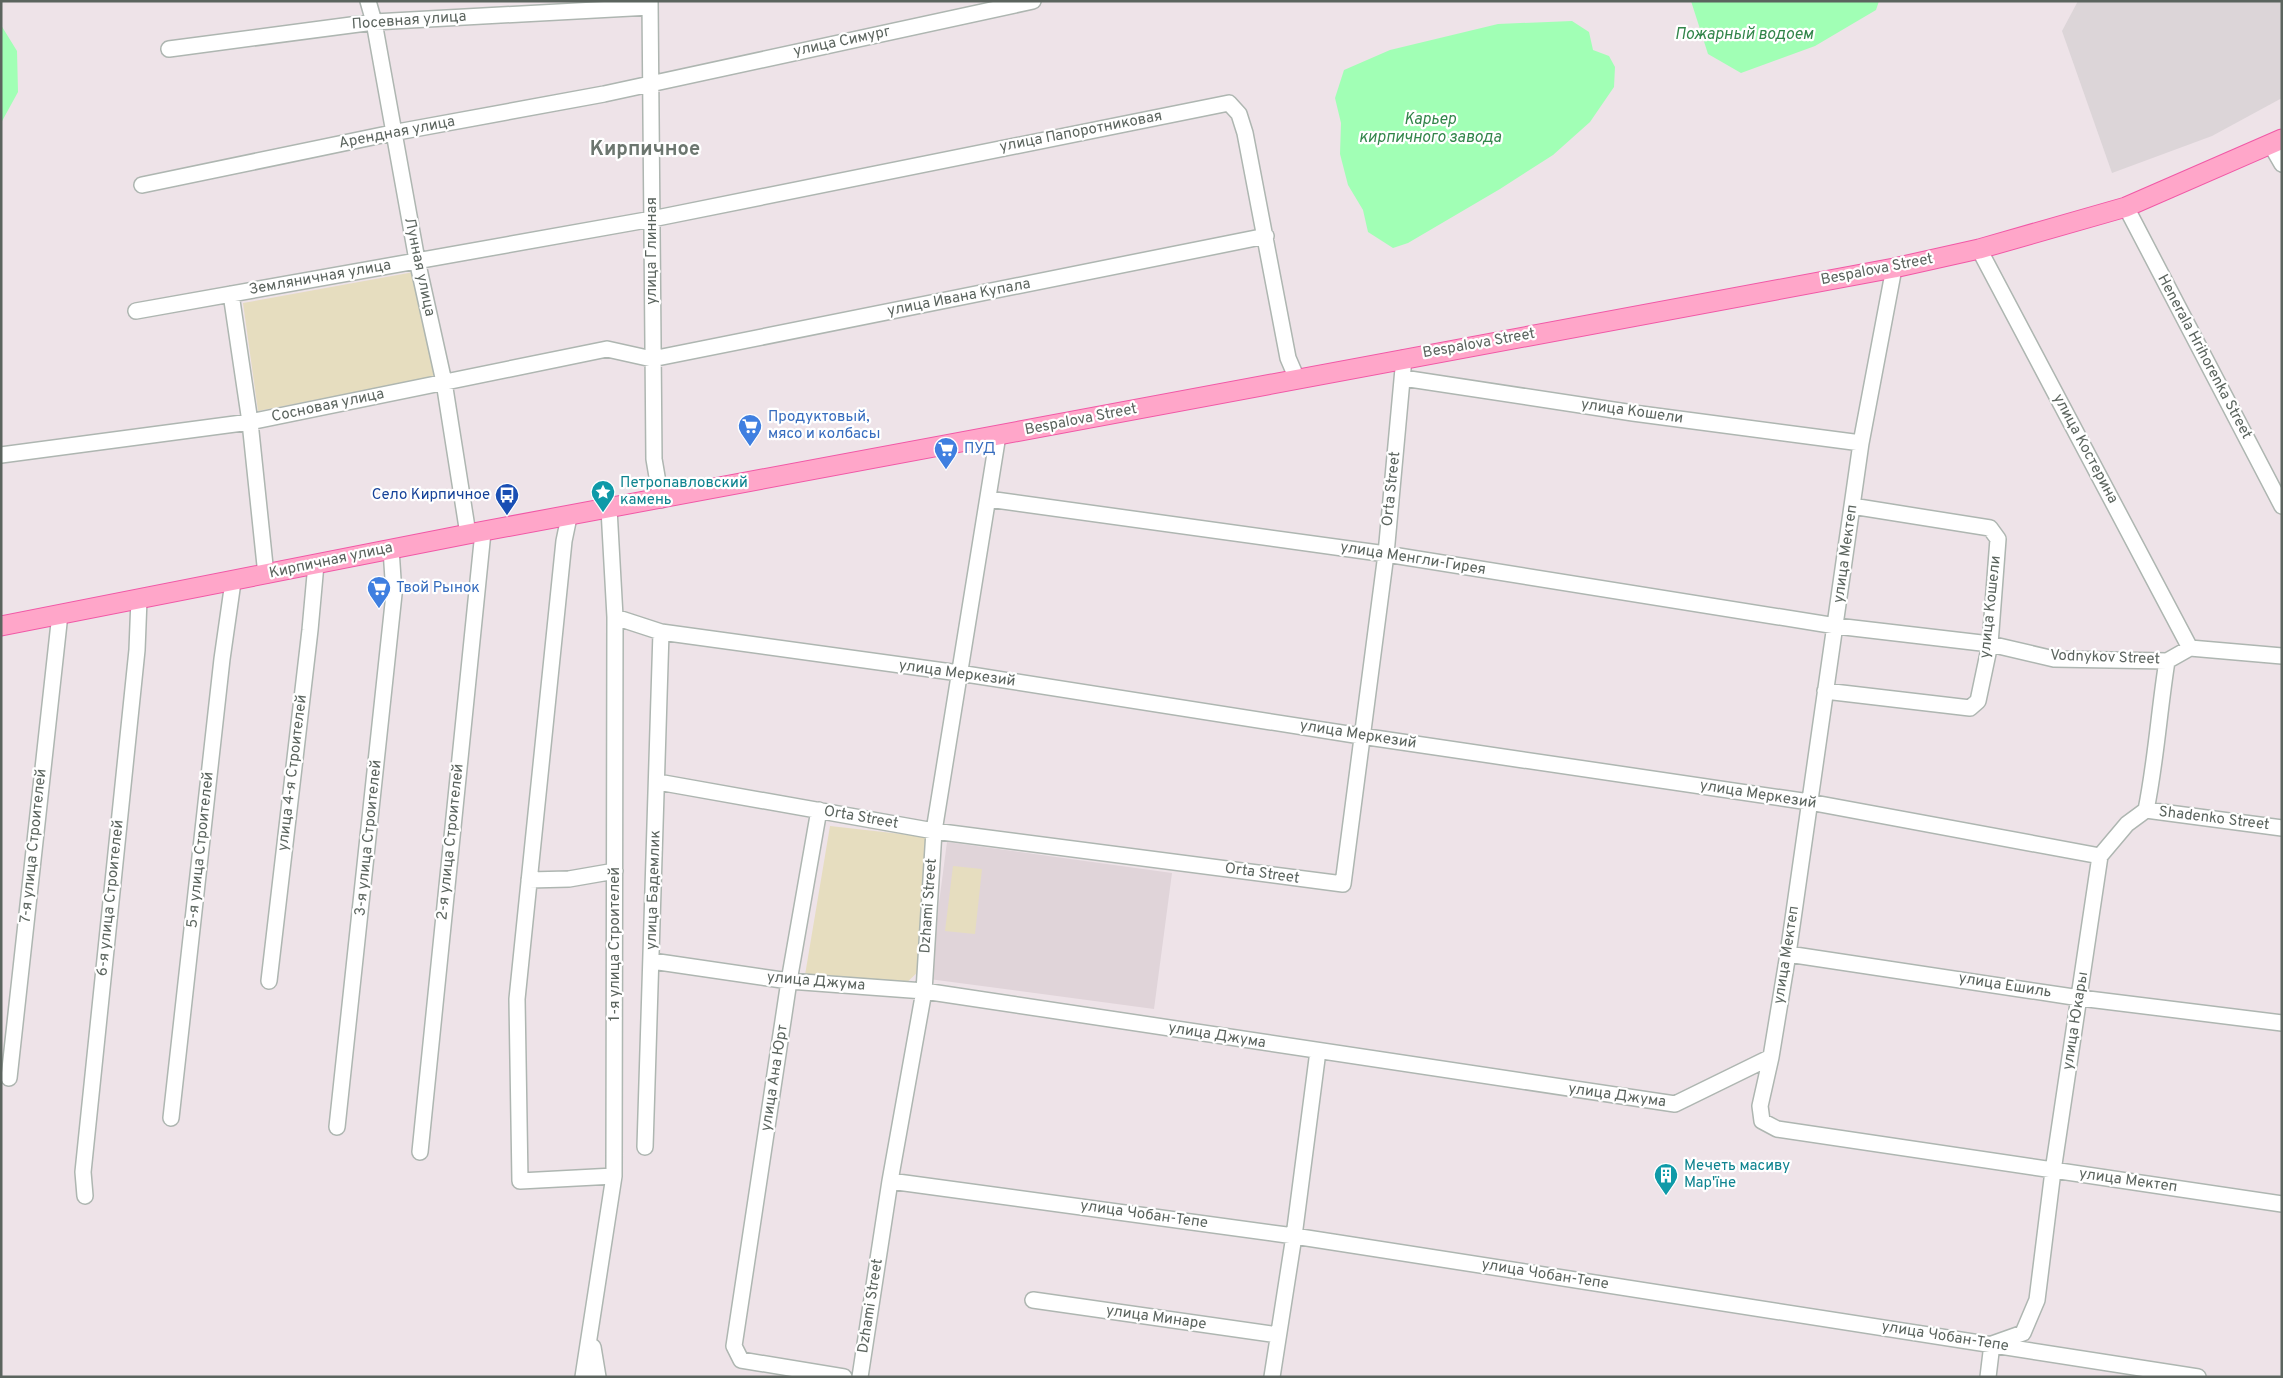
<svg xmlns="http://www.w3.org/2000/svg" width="2283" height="1378" font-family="Overpass,sans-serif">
	<rect width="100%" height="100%" fill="#eee3e8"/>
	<path fill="#dcd5d8" d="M2078,1H2282V98L2212,136L2112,173L2062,31Z"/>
	<path fill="#e0d4d9" d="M947,842L1172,873L1154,1009L929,979Z"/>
	<path fill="#e6ddbf" d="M414,272L434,377L258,411L243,303Z
		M830,826L928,837L919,971L904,985L805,975Z
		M953,866L982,869L975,934L945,931Z"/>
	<path fill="#a1ffb5" d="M1691,1H1879L1876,10L1815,46L1741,73L1708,54Z
		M1572,21L1589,32L1593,50L1609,56L1615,67L1614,87L1590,122L1553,155L1500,189L1408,243L1393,248L1368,232L1363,210L1348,185L1340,154L1341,123L1335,98L1344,70L1390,50L1498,24Z
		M1,25L17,51L18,92L1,123Z"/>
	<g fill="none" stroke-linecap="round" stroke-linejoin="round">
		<g stroke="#aeb6b1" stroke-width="18">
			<path id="minor" d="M368,1L374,22L417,260L444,382L468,534
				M650,1L654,459L661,500
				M169,49L374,22L650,7
				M2271,145L2282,164
				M142,185L392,133L604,94L1033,1
				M2126,207L2282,506
				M1979,249L2190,648
				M1894,268L1861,443L1788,954L1771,1057L1760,1106L1762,1121L1777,1129L2282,1204
				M231,294L250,422L266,575
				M136,311L652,219L1229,103L1239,114L1245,133L1288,358L1297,379
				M1403,378L1633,413L1861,443
				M1,455L250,422L607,349L652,359L1266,236
				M988,499L1386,554L1836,626L1990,644L2054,659L2167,661L2190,648L2282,656
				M569,517L564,541L517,999L520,1181L614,1176
				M615,617L661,632L959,673L1361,736L1809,802L2100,856
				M1825,691L1970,708L1978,701L1990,644L1998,539L1990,528L1852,506
				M658,782L934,831L1343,884L1386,554L1404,358
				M819,810L789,981L734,1346L741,1360L844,1377
				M2146,810L2282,828
				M529,880L569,879L615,871
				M1788,954L2080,998L2282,1023
				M652,961L789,981L924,991L1675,1104L1771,1057
				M269,981L310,630L316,564
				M9,1078L60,614
				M171,1118L222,659L233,582
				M337,1127L394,594L391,549
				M645,1147L661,632
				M420,1152L483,532
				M890,1181L1294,1236L2198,1377
				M85,1196L83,1172L137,650L139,599
				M1033,1300L1278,1335
				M593,1347L598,1377
				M583,1377L614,1176L615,617L609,509
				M860,1377L890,1181L924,991L934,831L998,435
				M1272,1377L1294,1236L1318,1051
				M1988,1377L1992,1344L2023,1333L2037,1300L2053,1171L2100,856L2127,824L2146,810C2156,761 2159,711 2167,661"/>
		</g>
		<g stroke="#f158a6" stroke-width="21">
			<path id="major" d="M1,626L468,534L1894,268L1979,249L2126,207L2282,139"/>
		</g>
		<use href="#minor" stroke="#fff" stroke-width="15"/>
		<use href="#major" stroke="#ffa6c9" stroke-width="19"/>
	</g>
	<defs>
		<g id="supermarket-pin" transform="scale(1.25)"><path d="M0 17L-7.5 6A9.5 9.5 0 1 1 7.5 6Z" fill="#3f7fe0" stroke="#fff"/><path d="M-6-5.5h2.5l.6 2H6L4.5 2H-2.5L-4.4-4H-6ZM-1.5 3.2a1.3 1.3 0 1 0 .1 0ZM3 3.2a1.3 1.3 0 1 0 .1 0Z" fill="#fff"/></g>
		<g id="sight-pin" transform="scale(1.25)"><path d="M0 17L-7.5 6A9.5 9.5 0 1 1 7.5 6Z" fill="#0f9aa8" stroke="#fff"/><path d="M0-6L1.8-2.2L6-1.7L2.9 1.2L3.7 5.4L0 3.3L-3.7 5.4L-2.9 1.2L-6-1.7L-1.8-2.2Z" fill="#fff"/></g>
		<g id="bus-pin" transform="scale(1.25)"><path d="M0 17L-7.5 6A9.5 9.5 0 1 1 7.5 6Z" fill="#1a4fb4" stroke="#fff"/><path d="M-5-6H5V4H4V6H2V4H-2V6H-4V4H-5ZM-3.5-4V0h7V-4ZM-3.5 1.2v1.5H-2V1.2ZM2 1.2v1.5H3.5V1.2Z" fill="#fff"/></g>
		<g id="building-pin" transform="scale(1.25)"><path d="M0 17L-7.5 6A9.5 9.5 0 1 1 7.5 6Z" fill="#0f9aa8" stroke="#fff"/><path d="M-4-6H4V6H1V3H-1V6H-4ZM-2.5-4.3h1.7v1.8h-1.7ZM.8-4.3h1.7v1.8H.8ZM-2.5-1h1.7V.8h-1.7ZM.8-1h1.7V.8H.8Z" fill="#fff"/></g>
	</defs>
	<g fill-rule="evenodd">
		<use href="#supermarket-pin" x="750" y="426"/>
		<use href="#supermarket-pin" x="946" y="449"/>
		<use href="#sight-pin" x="603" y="492"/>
		<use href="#bus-pin" x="507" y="495"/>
		<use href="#supermarket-pin" x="379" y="588"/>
		<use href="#building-pin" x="1666" y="1175"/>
	</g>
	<g text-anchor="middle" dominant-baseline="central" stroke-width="4.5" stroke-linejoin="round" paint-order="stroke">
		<g font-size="15" fill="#5b645e" stroke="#fff">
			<text transform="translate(409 21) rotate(-4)">Посевная улица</text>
			<text transform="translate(842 42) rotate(-12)">улица Симург</text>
			<text transform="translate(1081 132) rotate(-11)">улица Папоротниковая</text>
			<text transform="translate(397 133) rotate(-11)">Арендная улица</text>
			<text transform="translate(652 251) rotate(-90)">улица Глинная</text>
			<text transform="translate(419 267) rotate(78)">Лунная улица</text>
			<text transform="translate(1877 270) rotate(-11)">Bespalova Street</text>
			<text transform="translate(320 278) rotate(-10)">Земляничная улица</text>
			<text transform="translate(959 298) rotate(-11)">улица Ивана Купала</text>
			<text transform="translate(1479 344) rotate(-10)">Bespalova Street</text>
			<text transform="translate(2204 357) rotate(62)">Henerala Hrihorenka Street</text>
			<text transform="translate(328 406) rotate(-12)">Сосновая улица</text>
			<text transform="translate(1632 412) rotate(8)">улица Кошели</text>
			<text transform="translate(1081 420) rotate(-11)">Bespalova Street</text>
			<text transform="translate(2085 449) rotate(62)">улица Костерина</text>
			<text transform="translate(1392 489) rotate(-84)">Orta Street</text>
			<text transform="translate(1846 554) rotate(-82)">улица Мектеп</text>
			<text transform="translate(1413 559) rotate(9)">улица Менгли-Гирея</text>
			<text transform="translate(331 561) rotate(-12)">Кирпичная улица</text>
			<text transform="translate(1991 607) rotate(-84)">улица Кошели</text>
			<text transform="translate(2105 658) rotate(2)">Vodnykov Street</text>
			<text transform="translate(957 674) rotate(8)">улица Меркезий</text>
			<text transform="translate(1358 735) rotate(9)">улица Меркезий</text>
			<text transform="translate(293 773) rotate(-83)">улица 4-я Строителей</text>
			<text transform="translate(1758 795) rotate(9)">улица Меркезий</text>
			<text transform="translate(861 818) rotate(10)">Orta Street</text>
			<text transform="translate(2214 819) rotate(7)">Shadenko Street</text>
			<text transform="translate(369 838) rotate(-84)">3-я улица Строителей</text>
			<text transform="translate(451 842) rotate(-84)">2-я улица Строителей</text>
			<text transform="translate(34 846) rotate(-84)">7-я улица Строителей</text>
			<text transform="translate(201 850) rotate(-84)">5-я улица Строителей</text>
			<text transform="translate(1262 874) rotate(8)">Orta Street</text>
			<text transform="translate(654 890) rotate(-88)">улица Бадемлик</text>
			<text transform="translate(111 898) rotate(-84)">6-я улица Строителей</text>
			<text transform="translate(929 906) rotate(-86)">Dzhami Street</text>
			<text transform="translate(615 944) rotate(-90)">1-я улица Строителей</text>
			<text transform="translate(1787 955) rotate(-81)">улица Мектеп</text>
			<text transform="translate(816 982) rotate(5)">улица Джума</text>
			<text transform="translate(2005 986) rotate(9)">улица Ешиль</text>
			<text transform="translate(2076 1021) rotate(-81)">улица Юкары</text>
			<text transform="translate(1217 1036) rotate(9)">улица Джума</text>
			<text transform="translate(775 1078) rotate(-81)">улица Ана Юрт</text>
			<text transform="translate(1617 1096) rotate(8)">улица Джума</text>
			<text transform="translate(2128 1181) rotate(8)">улица Мектеп</text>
			<text transform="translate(1144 1215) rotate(8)">улица Чобан-Тепе</text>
			<text transform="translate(1545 1275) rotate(9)">улица Чобан-Тепе</text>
			<text transform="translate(871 1306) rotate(-81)">Dzhami Street</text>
			<text transform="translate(1156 1318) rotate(8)">улица Минаре</text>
			<text transform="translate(1945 1337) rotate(9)">улица Чобан-Тепе</text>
		</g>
		<g font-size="15" fill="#366cbe" stroke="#fff" text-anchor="start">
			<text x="768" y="417">Продуктовый,<tspan x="768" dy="17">мясо и колбасы</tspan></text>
			<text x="964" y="449">ПУД</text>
			<text x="396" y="588">Твой Рынок</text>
		</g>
		<g font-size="15" fill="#0d838f" stroke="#fff" text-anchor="start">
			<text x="620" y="483">Петропавловский<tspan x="620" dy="17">камень</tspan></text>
			<text x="1684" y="1166">Мечеть масиву<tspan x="1684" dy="17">Мар'їне</tspan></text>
		</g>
		<g font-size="15" fill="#164399" stroke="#fff" text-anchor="end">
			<text x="490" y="495">Село Кирпичное</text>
		</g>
		<g font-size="16" font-style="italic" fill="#32854a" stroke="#fff">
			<text x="1744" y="35">Пожарный водоем</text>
			<text x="1430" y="120">Карьер<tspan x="1430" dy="18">кирпичного завода</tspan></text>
		</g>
		<g font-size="20" font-weight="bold" fill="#6c766f" stroke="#fff">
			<text x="645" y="150">Кирпичное</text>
		</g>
	</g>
	<rect width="2283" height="1378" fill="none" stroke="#5b645e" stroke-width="5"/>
</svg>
